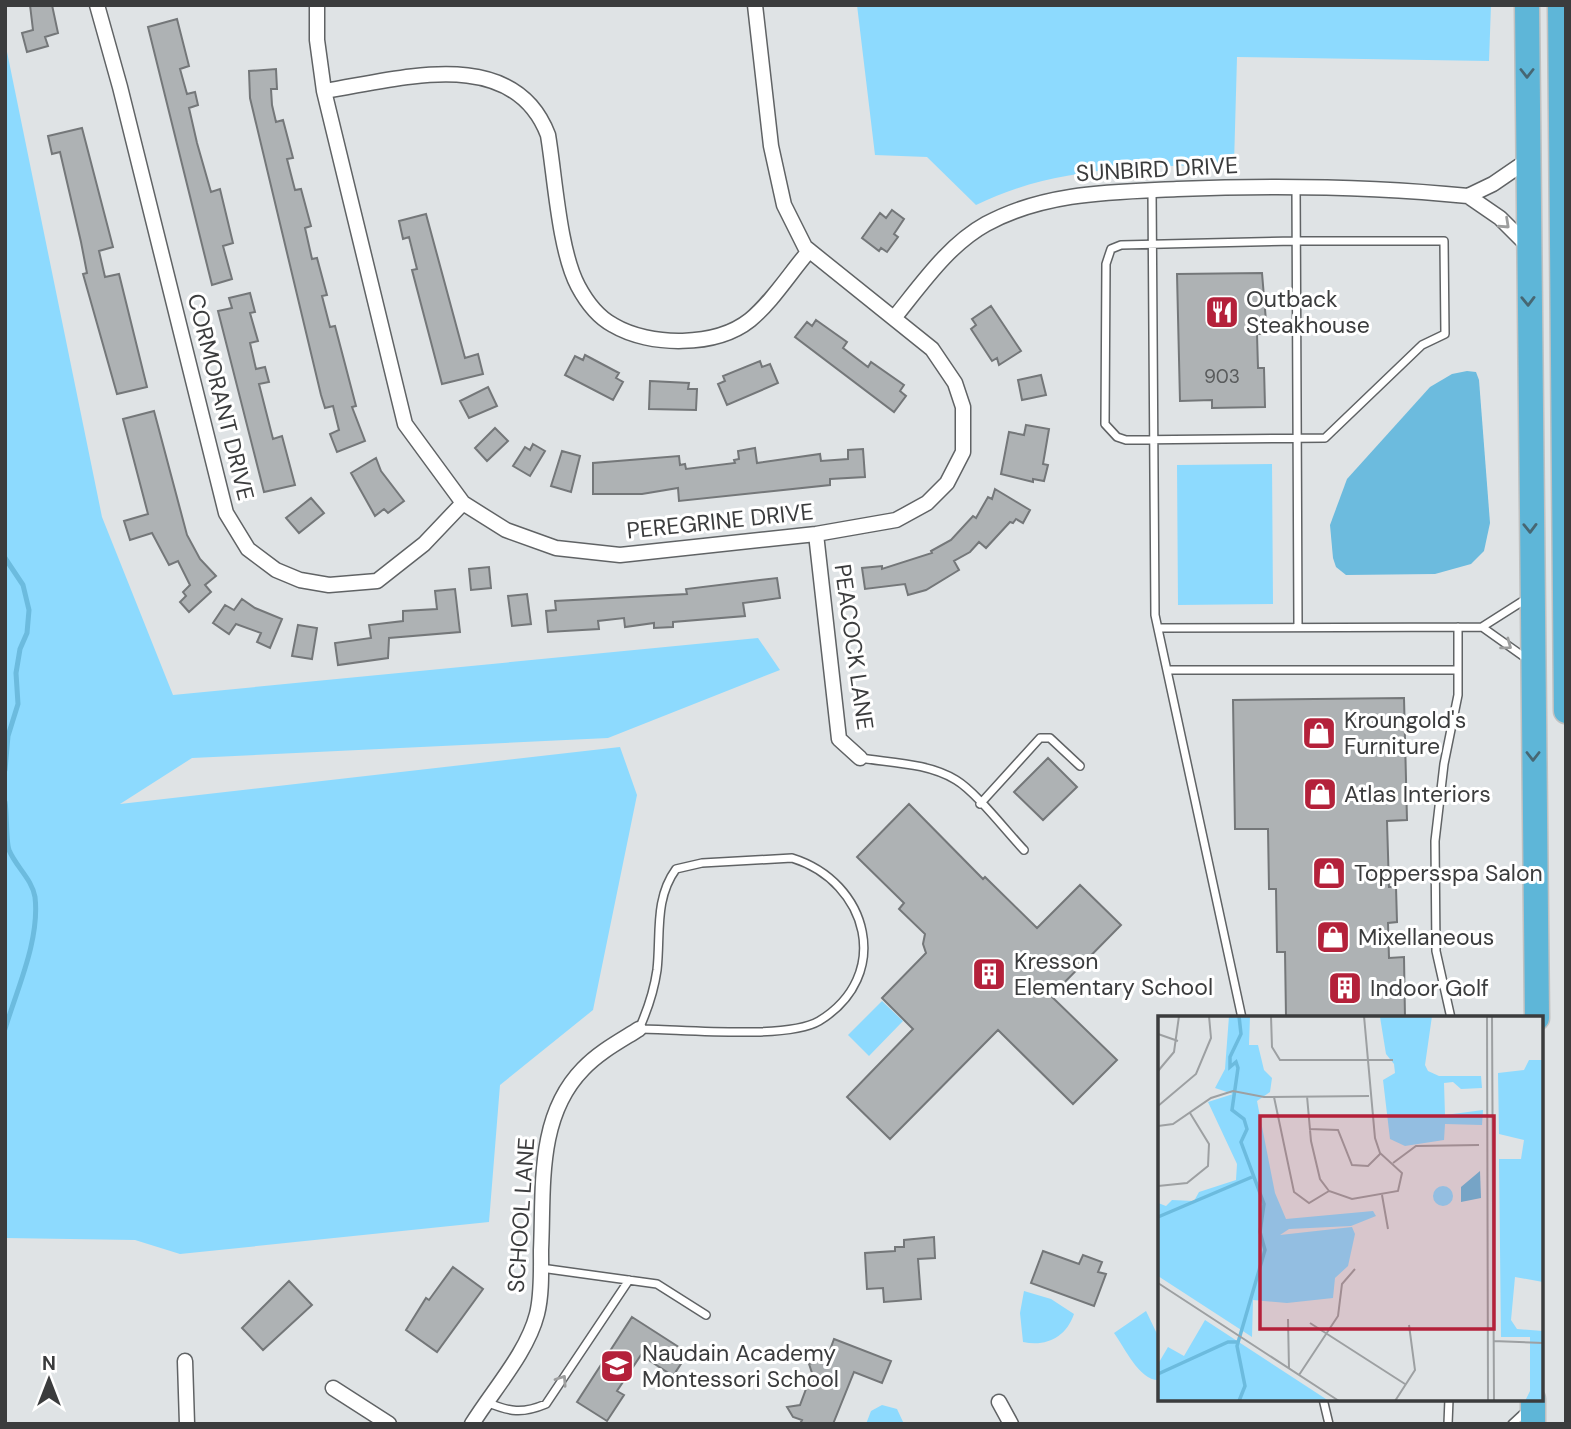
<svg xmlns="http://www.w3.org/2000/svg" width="1571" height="1429" font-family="'DM Sans',sans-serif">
	<rect width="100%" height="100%" fill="#dfe3e5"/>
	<path fill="#8ddafe" d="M857,5H1491L1489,61L1237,57L1234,164C1145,167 1057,165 976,205L927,157L875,155Z
		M5,42L102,517L173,695L758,638L780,670L608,738L192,758L120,804L620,747L637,795L593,1010L500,1085L489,1222L180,1254L135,1240L5,1238Z
		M1272,464L1273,604L1178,605L1177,465Z
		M882,1001L903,1021L869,1056L848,1035Z
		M1024,1291L1051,1299L1074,1314C1066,1337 1047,1347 1023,1342L1020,1313Z
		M1146,1311L1160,1340V1380C1140,1382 1125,1348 1114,1333Z
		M882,1405L897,1409L904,1424H866L871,1411Z"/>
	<path fill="#6cbbde" d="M1467,371L1476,372L1479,380L1490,523L1484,551L1471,564L1435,574L1346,575L1336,567L1333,558L1330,525L1347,479L1430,387L1452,374Z"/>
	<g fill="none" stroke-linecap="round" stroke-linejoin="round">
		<path stroke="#6cbbde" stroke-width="5" d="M5,558L23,585L29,610L27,633L20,649L16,673L18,704L8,736L5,770
			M5,802C7,814 6,842 9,850C16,867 32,879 35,897C40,940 17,989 5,1029"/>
	</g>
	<path fill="#aeb2b4" stroke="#747779" stroke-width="2" d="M30,5H52L58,33L45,37L48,46L27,52L22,33L33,30Z
		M177,19L189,66L180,69L187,94L195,92L198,105L189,108L197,143L211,192L220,189L233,243L223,246L232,279L212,285L148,27Z
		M276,69L277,89H271L272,105L276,122L283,120L293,158L287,159L295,190L301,189L311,226L305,228L312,259L317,258L327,295L322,296L330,327L335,326L356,406L352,407L365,441L337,452L330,434L339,430L333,406L325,408L321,395L250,98L249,71Z
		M82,128L113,247L99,251L105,277L119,274L147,387L117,394L83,274L87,273L81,242L60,152L52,154L48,136Z
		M892,210L904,219L894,234L898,237L887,252L881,248L879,251L862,238L880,213L886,218Z
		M426,214L465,358L478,354L483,374L442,384L412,270L417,269L409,237L403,239L399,221Z
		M1262,273L1266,321H1263V334H1257L1258,368H1264L1265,407L1212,408V400L1180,401L1177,274Z
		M250,293L255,312L250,313L258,341L250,343L256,369L265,367L269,382L259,384L273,439L282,436L295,485L264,492L218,311L232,308L229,298Z
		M991,306L1021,351L999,365L997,358L992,361L971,329L976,325L972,319Z
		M816,320L847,342L843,348L868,367L871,362L904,385L900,391L906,396L894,412L795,337L807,322L812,326Z
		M585,355L619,373L616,378L623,382L613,400L565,375L575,356L583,360Z
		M760,361L762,367L770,364L778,383L727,405L718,384L725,381L723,376Z
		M1041,375L1046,395L1022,400L1018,380Z
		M650,381L689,383L688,389H697L696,410L649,409Z
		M488,387L497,406L469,418L460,401Z
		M154,411L187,535L200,559L216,576L205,585L211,592L189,612L180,602L186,596L183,592L190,585L178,561L169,565L152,533L130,540L124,521L148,514L123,419Z
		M1026,425L1049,429L1043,464L1048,465L1044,481L1033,479V482L1001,474L1009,432L1024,435Z
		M495,428L508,441L487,461L475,448Z
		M533,444L545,451L530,476L513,466L525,447L530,450Z
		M755,448L757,463L820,454L821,461L848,459V450L863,449L865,477L830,479V485L679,501L678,488L642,494H593V463L679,456L680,465L685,464L686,469L735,463L734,460L739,459L738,451Z
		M562,451L580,456L571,492L551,486Z
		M376,458L381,471L404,501L388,513L384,509L375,516L351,473Z
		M995,489L1030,510L1023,523L1016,519L1013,523L1010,522L986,548L979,542L970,552L954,561L959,570L926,590L908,595L905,584L865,589L862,568L882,566V569L932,553L931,551L951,540L973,516L976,518L988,497L992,499Z
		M311,498L324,513L299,533L286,518Z
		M489,567L491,588L471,590L469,569Z
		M777,578L780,598L743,603L745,616L673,622V627L654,628V623L625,627L624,618L598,621L599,629L548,632L546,611L556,610L555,601L687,594L686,589Z
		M455,589L460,632L389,638L388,658L338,665L335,643L371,638L369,625L403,621V611L437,609L435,591Z
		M527,594L531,624L512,626L508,596Z
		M242,599L255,608L282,619L270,648L257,642L261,633L236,624L229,634L213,623L225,605L234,610Z
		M298,625L317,628L312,659L292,656Z
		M1404,698L1407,820L1387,821L1389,887H1396L1397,922L1388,923L1389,958L1404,957L1405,1018L1286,1016L1285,952H1277L1276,889H1269L1268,829H1235L1233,700Z
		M1048,758L1077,787L1043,820L1014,792Z
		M909,804L983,879L985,877L1037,928L1080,885L1121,925L1051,996L1117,1060L1073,1104L998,1030L890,1139L847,1097L913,1029L882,998L926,953L923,944L925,934L899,909L904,903L857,857Z
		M934,1237L935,1258L918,1259L921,1299L884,1302L883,1288L867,1289L865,1253L895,1251V1247H904V1240Z
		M1043,1251L1079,1264L1083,1255L1102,1262L1098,1272L1106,1274L1094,1306L1031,1283Z
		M453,1267L483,1289L437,1352L406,1330L426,1298L429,1300Z
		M289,1281L312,1305L263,1350L242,1328Z
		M632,1317L688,1353L673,1376L641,1355L617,1391L624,1395L607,1421L577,1402Z
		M834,1339L891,1361L882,1383L854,1372L833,1424H800L802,1420L793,1417L787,1407L800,1405L812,1373L809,1364L827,1358Z"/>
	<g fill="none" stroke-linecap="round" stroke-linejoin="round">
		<g stroke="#606365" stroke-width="10">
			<path id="service" d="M1296,185L1298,626
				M1152,190L1155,615L1242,1018
				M1296,241H1444L1445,334L1422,345L1325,438L1126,440L1117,437L1105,424L1106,264L1111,249L1121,245Z
				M1482,627L1527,659
				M1158,628L1482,627L1526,599
				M1167,670H1458
				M860,758C892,763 928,763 956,780C976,792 1006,831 1024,850
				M980,804L1040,738H1050L1080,766
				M792,858C869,882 893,976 819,1021C787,1040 680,1029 639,1029C648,1009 654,991 657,970C661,935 654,899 676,869L702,863Z
				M1451,1018L1436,951L1435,841L1444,764L1458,695V627
				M541,1268L657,1284L706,1315
				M1323,1399L1329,1424
				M486,1402C510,1412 522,1414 546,1404L629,1280
				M1448,1424L1449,1399
				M1512,1424L1526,1411"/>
		</g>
		<g stroke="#606365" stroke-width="17">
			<path id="minor" d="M97,5L120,87L226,513L248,549L276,570L300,580L329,585L377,581L424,544L463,503
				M317,5V40L324,91L405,424L463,503L506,530L556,548L620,555L816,534L896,520L927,503L947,483L963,452V407L955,383L932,349L805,247L784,205L771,146L755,5
				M324,91C397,80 513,43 548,135C555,177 559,250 578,286C586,301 598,317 613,325C650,347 716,347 750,320C772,302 790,273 809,251
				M1527,245L1500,218L1468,196L1493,184L1528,160
				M894,318C921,285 948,245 986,224C1045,192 1112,192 1177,189C1276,185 1369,186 1468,196
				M816,534L839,739L860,758
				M185,1361L187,1424
				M333,1388L389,1424
				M999,1402L1011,1424
				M472,1424C493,1390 527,1353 537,1314C542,1294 541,1271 541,1250C544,1189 536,1117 583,1069C599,1052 620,1041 639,1029"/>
		</g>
		<g stroke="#c0c1c1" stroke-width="27">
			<path id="trunk" d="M1527,5L1537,1018
				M1560,5L1566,711
				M1533,1424V1399"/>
		</g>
		<use href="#service" stroke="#fff" stroke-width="7"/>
		<use href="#minor" stroke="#fff" stroke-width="14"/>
		<use href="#trunk" stroke="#5eb6d8" stroke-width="24"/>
	</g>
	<defs><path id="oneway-chevron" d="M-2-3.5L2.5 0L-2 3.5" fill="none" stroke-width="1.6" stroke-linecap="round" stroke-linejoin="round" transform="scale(1.75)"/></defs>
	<g stroke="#476773">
		<use href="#oneway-chevron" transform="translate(1527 73) rotate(90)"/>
		<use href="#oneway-chevron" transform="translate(1528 301) rotate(89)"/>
		<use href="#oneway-chevron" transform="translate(1530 528) rotate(89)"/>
		<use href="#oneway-chevron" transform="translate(1533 756) rotate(90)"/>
	</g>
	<g stroke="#9d9e9e">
		<use href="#oneway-chevron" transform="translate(1505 224) rotate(43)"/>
		<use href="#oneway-chevron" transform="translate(1507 645) rotate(36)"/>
		<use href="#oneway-chevron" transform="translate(562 1380) rotate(-56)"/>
	</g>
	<defs>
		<g id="restaurant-square" transform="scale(1.75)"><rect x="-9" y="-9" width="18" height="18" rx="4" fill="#b4213a" stroke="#fff"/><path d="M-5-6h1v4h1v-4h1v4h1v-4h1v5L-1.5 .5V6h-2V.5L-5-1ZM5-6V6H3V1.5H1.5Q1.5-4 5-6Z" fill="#fff"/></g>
		<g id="shop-square" transform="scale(1.75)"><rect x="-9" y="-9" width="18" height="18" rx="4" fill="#b4213a" stroke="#fff"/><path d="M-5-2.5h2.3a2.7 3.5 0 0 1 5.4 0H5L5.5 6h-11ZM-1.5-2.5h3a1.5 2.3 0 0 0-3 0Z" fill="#fff"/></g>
		<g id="building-square" transform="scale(1.75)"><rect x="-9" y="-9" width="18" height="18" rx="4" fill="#b4213a" stroke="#fff"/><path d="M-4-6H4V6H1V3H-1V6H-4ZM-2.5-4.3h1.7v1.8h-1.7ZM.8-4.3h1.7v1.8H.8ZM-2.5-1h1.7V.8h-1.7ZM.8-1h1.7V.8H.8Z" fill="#fff"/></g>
		<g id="school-square" transform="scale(1.75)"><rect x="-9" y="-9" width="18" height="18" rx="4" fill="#b4213a" stroke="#fff"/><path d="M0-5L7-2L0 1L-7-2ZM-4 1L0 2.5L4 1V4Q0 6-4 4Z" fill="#fff"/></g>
	</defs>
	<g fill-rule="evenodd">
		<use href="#restaurant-square" x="1222" y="312"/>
		<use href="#shop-square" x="1319" y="733"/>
		<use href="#shop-square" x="1320" y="794"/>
		<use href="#shop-square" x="1329" y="873"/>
		<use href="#shop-square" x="1333" y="937"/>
		<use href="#building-square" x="989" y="974"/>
		<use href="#building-square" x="1345" y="988"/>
		<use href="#school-square" x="617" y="1366"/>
	</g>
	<g text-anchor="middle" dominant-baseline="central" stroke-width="6" stroke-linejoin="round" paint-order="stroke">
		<g font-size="19" fill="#585a5b">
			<text x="1222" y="376">903</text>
		</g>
		<g font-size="23" fill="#3b3c3d" stroke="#fff">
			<text transform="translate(1157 169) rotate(-3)">SUNBIRD DRIVE</text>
			<text transform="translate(221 397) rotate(76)">CORMORANT DRIVE</text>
			<text transform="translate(720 521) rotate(-6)">PEREGRINE DRIVE</text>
			<text transform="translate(854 647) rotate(82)">PEACOCK LANE</text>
			<text transform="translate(521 1215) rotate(-86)">SCHOOL LANE</text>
		</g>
		<g font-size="23" fill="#3b3c3d" stroke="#fff" text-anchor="start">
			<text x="1246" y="299">Outback<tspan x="1246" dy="26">Steakhouse</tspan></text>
			<text x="1344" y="720">Kroungold's<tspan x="1344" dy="26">Furniture</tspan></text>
			<text x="1344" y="794">Atlas Interiors</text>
			<text x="1354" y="873">Toppersspa Salon</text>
			<text x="1358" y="937">Mixellaneous</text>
			<text x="1014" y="961">Kresson<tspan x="1014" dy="26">Elementary School</tspan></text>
			<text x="1370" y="988">Indoor Golf</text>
			<text x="642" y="1353">Naudain Academy<tspan x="642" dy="26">Montessori School</tspan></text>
		</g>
	</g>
	<g transform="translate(1158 1016)">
		<rect width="385" height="385" fill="#dfe3e5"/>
		<path d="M71,0H92L91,29H100L106,54L114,62L112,76L99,85L117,177L128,203L215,195L218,200L193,210L131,213L122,219L194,211L197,218L190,250L177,262L175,282L129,287L95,284L94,321L0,260V187L8,190L14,184L36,185L41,176L78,164L79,148L50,86L75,78L57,72L67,53ZM274,0L267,49L270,55L281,60H323L324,72L303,73L295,66L286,67L287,99L325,94L324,109L287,108L286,124L247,130L232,123L225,64L237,57L236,48L228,38L222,1ZM371,44H385V266L357,261L353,304L359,313L385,315V385H367L372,375V321H343L341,143H363L366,124L341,118L340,57L366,54ZM275 180a10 10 0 1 1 20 0a10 10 0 1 1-20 0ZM47,304L171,385H0V348L10,331L26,340Z" fill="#8ddafe"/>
		<path d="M322,155L323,182L303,186V171Z" fill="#6cbbde"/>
		<path fill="none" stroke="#6cbbde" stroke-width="3.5" d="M81,0L83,18L72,41V51L78,46L80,52L74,94L86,103L89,113L83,126L106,188L102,216L107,234L79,330L87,370L81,385M0,201L94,161M0,358L70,326H79"/>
		<path fill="none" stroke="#9da0a2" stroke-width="2" d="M113,0L114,31L122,44H235M329,0L330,385M334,0L336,385M0,18L20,25M0,55L16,36L21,0M149,80L153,125L162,163L171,175L194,183L240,175L244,157L222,137L217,122L206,0M116,81L136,176L151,187L171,175M0,90L38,58L53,22L51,0M0,110L15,108L53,82L75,75L106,81L211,80M151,113L180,114L194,149L210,150L223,137M235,147L258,130L321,129M0,170L29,167L50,150L51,128L32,97M224,179L230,213M0,267L181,385M130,303L131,353M152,307L247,368M335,325L385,327M141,359L180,300L184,268L197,253M237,385L257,354L251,309"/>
		<path fill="#b4213a" fill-opacity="0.15" stroke="#b4213a" stroke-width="3.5" d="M102,100H336V313H102Z"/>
		<rect width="385" height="385" fill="none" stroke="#3b3c3d" stroke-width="3.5"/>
	</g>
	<rect width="1571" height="1429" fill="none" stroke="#3b3c3d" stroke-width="14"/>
	<g transform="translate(49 1380)" stroke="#ffffff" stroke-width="5" paint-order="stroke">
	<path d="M0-5L12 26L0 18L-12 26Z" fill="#3b3c3d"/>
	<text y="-10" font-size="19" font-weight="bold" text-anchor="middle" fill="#3b3c3d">N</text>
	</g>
</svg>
